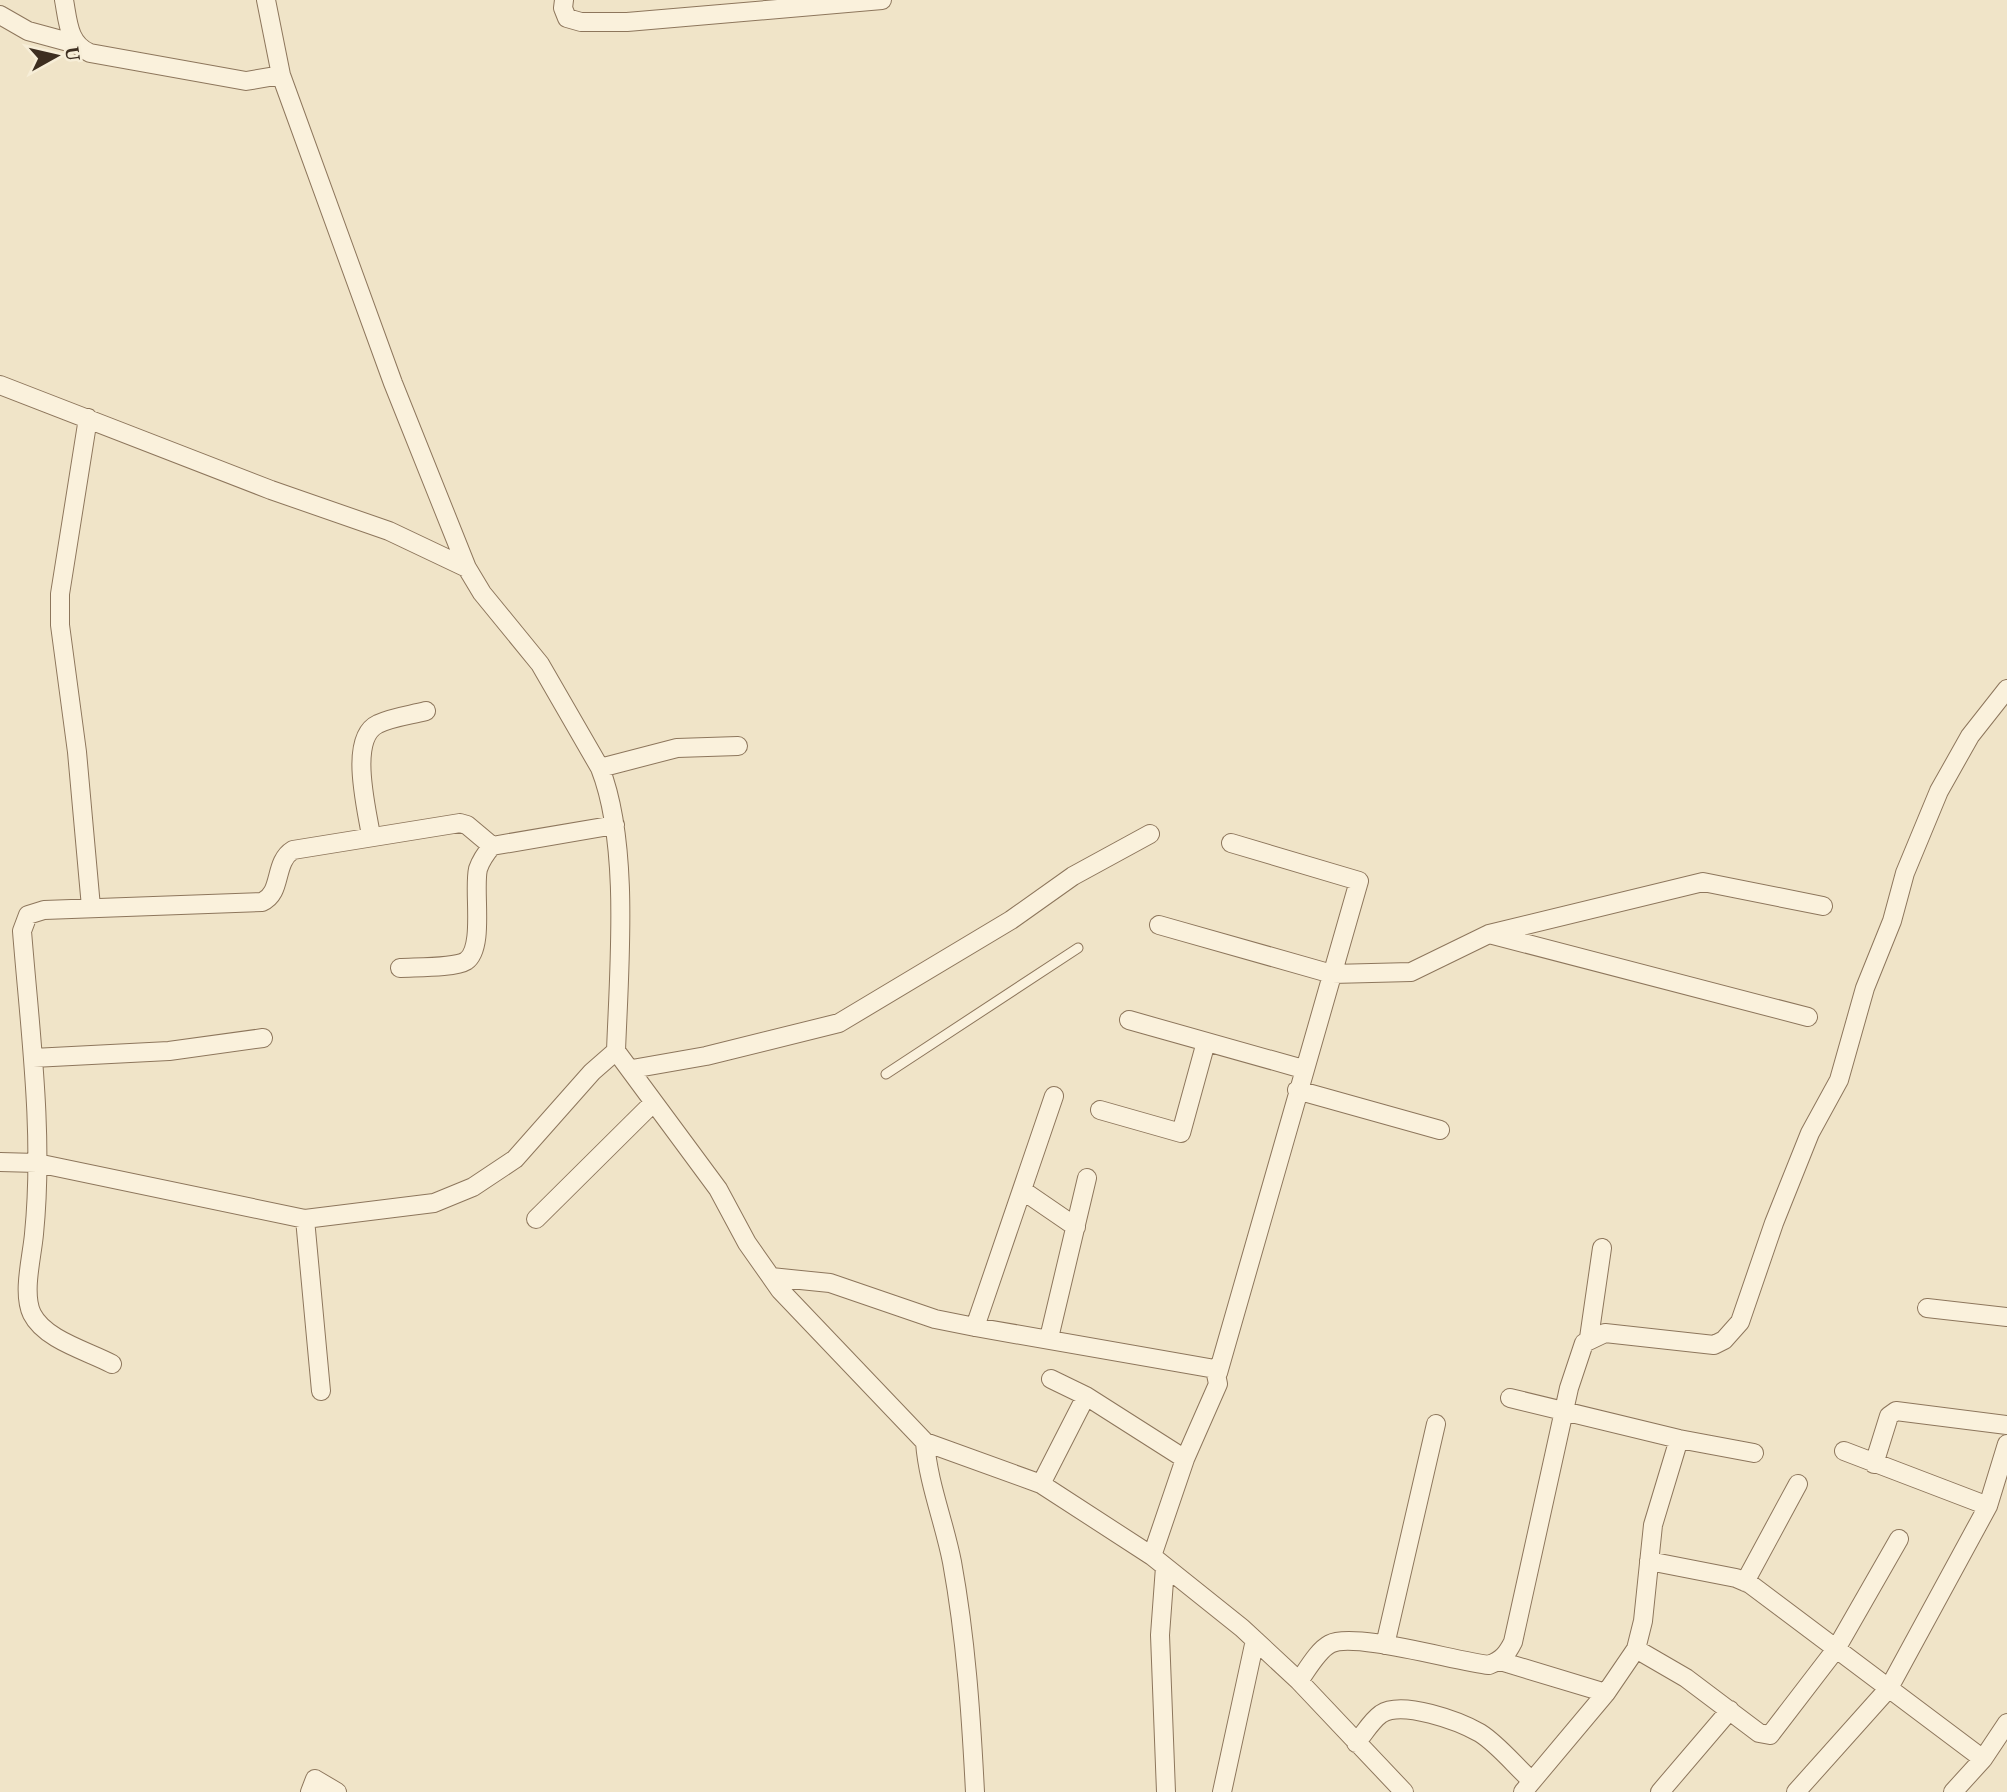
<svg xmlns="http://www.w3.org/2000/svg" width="2007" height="1792" font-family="'PT Serif',serif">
	<rect width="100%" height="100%" fill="#f0e4c8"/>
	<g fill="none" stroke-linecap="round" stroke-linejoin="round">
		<g stroke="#8d765c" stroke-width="11">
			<path id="lane" d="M886,1074L1078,948"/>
		</g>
		<g stroke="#8d765c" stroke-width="20">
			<path id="street" d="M64,0C68,21 68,44 90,53L246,81L281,75
				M266,0L281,75L393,383L467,568L482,593L540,664L600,768C630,844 619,968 616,1051
				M564,0L563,8L567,18L581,22H627L882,0
				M0,15L28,31L76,44
				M0,385L271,490L389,531L467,568
				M88,418L60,594V625L77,752L91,907
				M600,768L677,748L738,746
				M371,836C367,809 348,738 378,724C392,717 411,715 426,711
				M1159,925L1332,974L1411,972L1489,934L1703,882L1823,906
				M1493,935L1808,1017
				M400,968C415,967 455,968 466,961C485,948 473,890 478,869C481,860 486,853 492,846
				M1129,1020L1303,1069
				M33,1058L169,1051L263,1038
				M632,1069L706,1056L839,1023L1011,920L1073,876L1150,834
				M1297,1090L1440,1130
				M1100,1110L1181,1133L1206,1042
				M0,1162L37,1163L305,1219L434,1203L473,1187L515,1159L592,1072L616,1051L718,1189L747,1243L780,1290L925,1442L1041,1484L1152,1556L1242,1628L1299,1681L1404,1792
				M1022,1190L1076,1227
				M305,1219L321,1391
				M536,1219L653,1103
				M771,1277L830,1283L935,1319L975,1327L1215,1369L1218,1384L1185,1459L1152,1556
				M1927,1308L2007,1317
				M975,1327L1054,1096
				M1049,1338L1087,1178
				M1589,1338L1602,1248
				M112,1364C88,1351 45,1340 32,1314C22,1293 32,1257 34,1234C44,1134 30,1031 22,931L28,915L44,910L262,902C283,893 273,862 293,850L460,823L467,825L492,846L615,825
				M1218,1373L1359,881L1231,843
				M1051,1379L1086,1396L1185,1459
				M1510,1398L1679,1439L1754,1453
				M925,1442C928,1483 944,1521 952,1562C966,1639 971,1714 975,1792
				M1844,1451L1988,1506
				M1874,1464L1889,1416L1896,1411L2007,1425
				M1041,1484L1086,1396
				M1649,1561L1736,1578L1750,1584L1983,1759
				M1165,1567L1160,1635L1166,1792
				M1745,1582L1798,1484
				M1385,1645L1436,1424
				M1636,1649L1686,1678L1759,1733L1770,1735L1836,1649L1899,1539
				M1500,1661L1606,1693
				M1299,1681C1307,1670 1318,1650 1330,1644C1353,1631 1458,1662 1489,1665C1502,1660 1507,1654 1513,1642L1569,1388L1584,1343L1605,1333L1714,1345L1724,1340L1740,1322L1774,1223L1810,1133L1839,1080L1865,988L1892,921L1905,873L1939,791L1970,736L2007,689
				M1356,1743C1364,1734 1371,1721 1381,1714C1402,1700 1459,1721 1480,1733C1499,1745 1515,1766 1532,1781
				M310,1792L315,1779L337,1792
				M1222,1792L1255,1640
				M1523,1792L1606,1693L1636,1649L1643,1621L1653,1525L1679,1439
				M1660,1792L1730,1710
				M1796,1792L1889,1688L1988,1506L2007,1444
				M1953,1792L1983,1759L2007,1723"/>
		</g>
		<use href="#lane" stroke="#faf1dc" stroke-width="9"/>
		<use href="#street" stroke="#faf1dc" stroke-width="18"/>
	</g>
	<g transform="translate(56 56) rotate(82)" stroke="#f7eed8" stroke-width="5" paint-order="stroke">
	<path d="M0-5L12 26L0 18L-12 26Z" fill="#3d2e20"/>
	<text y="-10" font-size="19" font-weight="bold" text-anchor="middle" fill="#3d2e20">U</text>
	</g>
</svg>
